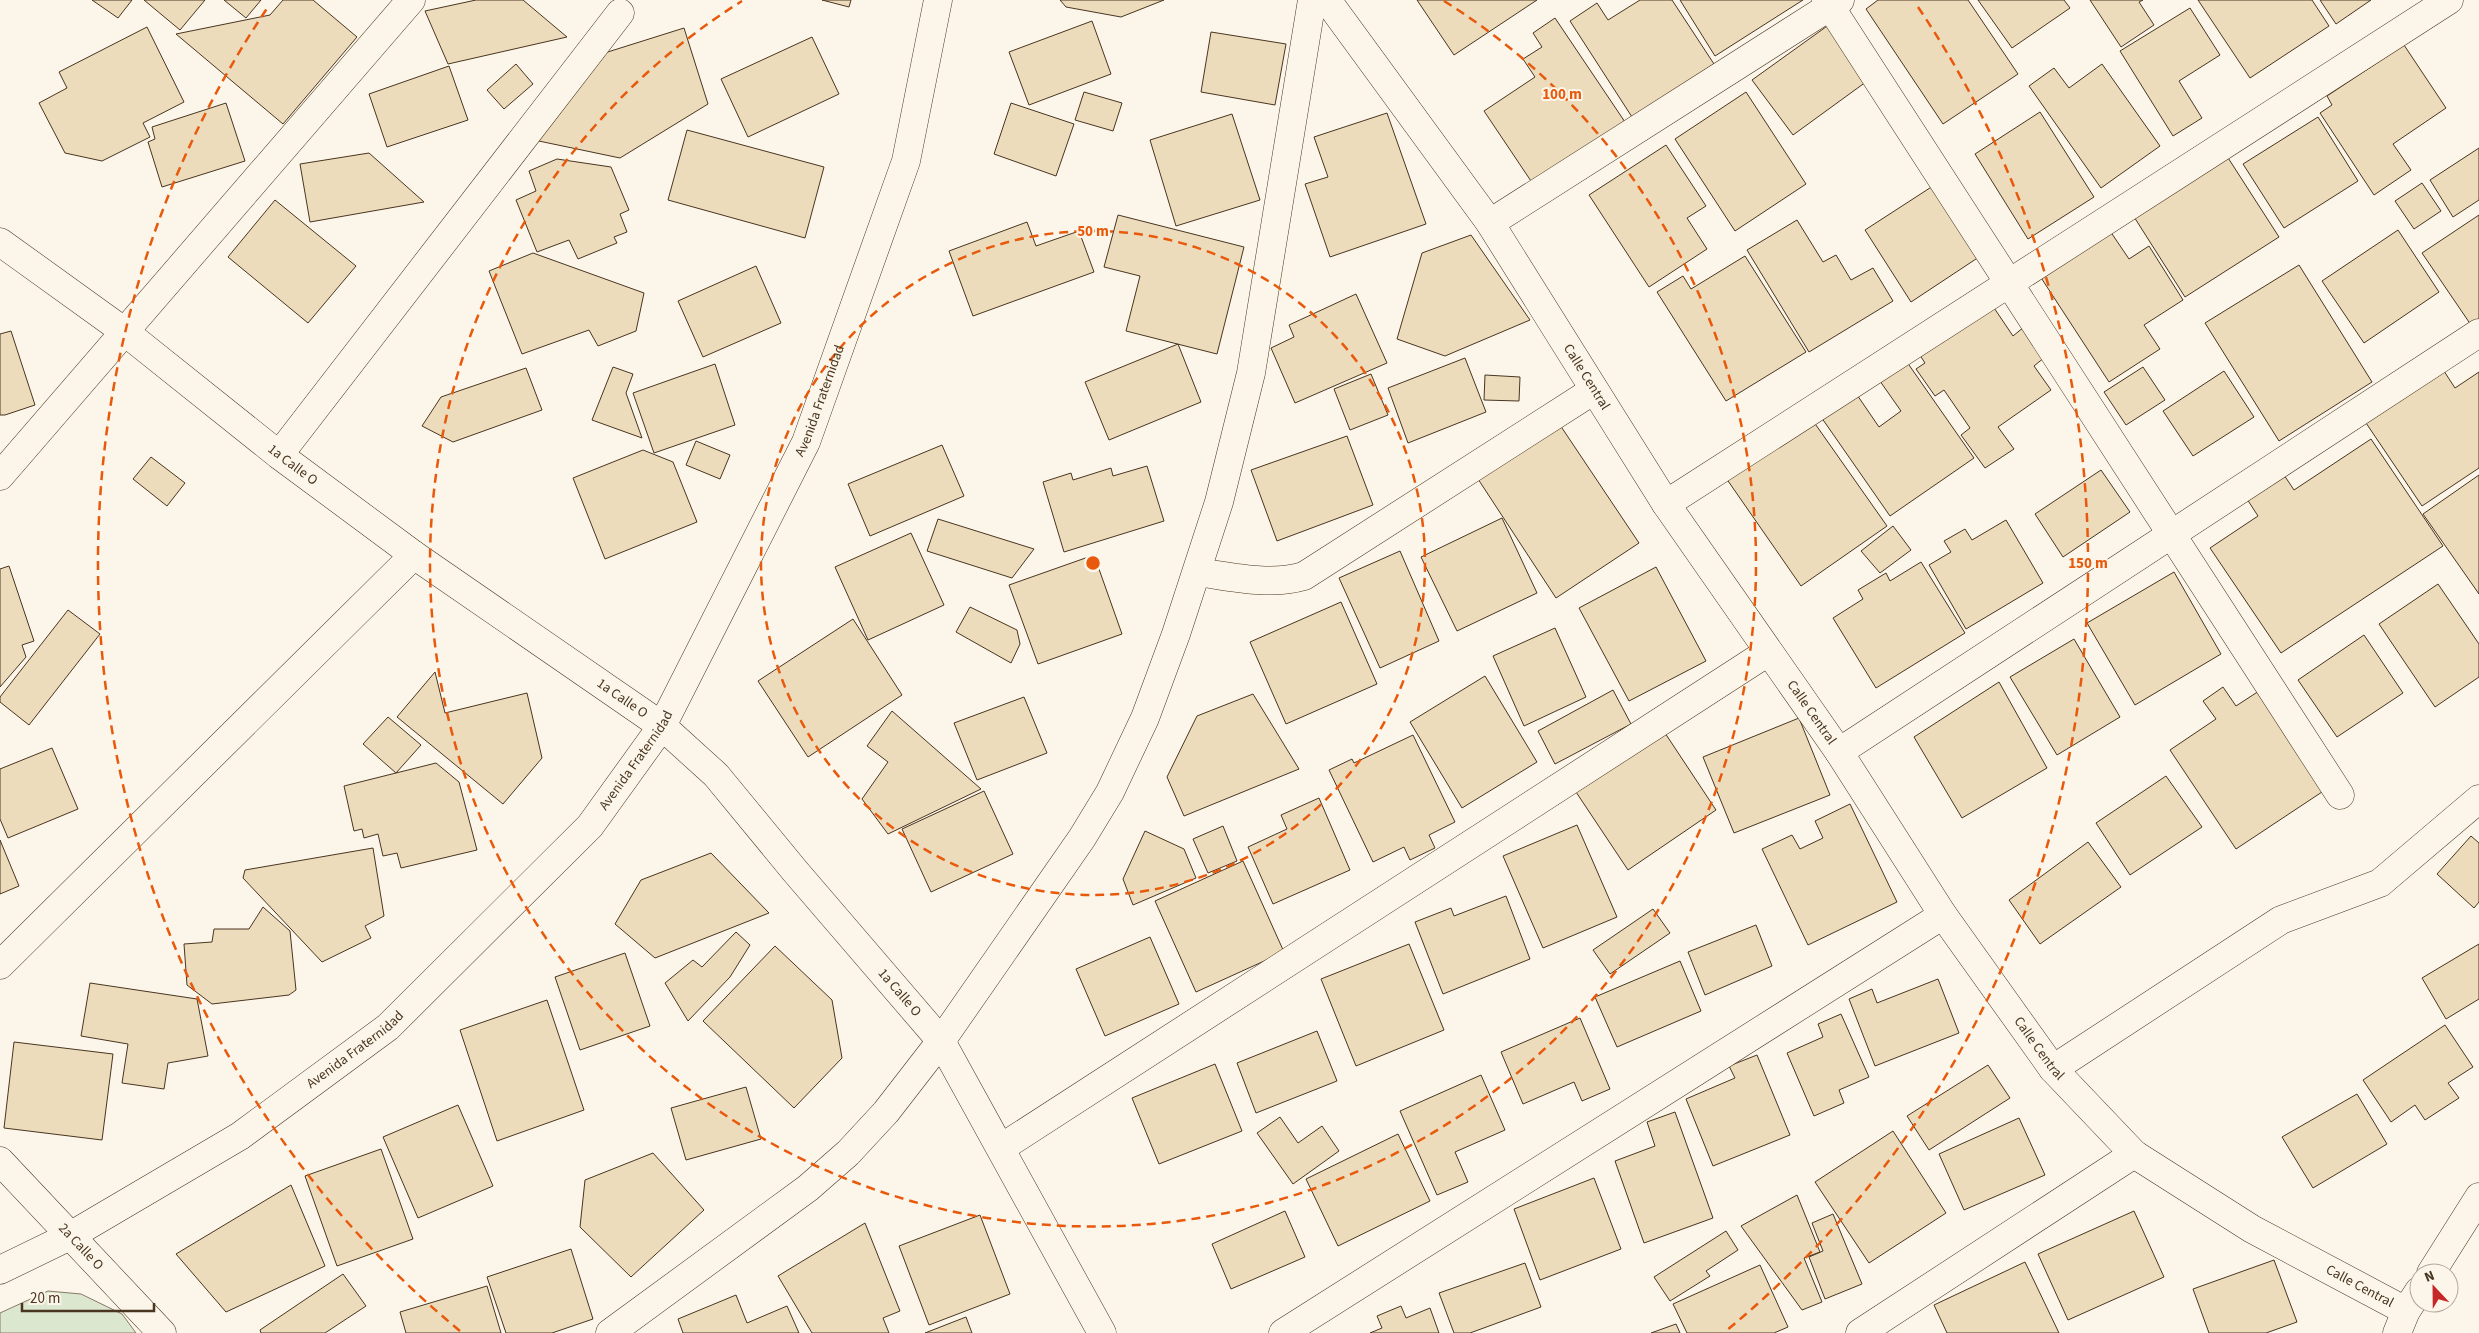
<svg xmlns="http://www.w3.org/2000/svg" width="2479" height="1333" font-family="'Source Sans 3',sans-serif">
	<rect width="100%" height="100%" fill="#fbf6e9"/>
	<path fill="#dce7d0" stroke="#887966" d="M48,1291L81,1294L122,1314L136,1333H0V1313Z"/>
	<path fill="#ecdcbc" stroke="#4a3520" d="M92,0H132L118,18Z
		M144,0H205L180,30Z
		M224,0H261L246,18Z
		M283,0H313L357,37L283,124L176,34L270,15Z
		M476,0H523L567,37L448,64L425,11Z
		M822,0H851L849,7Z
		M1060,0H1164L1121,17L1066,7Z
		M1417,0H1537L1454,55Z
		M1640,0H1672L1714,64L1632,117L1570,21L1597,3L1608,20Z
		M1680,0H1803L1715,56Z
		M1878,0H1968L2018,74L1943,124L1866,9Z
		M1978,0H2064L2070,8L2012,48Z
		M2090,0H2143L2139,2L2154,25L2121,47Z
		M2198,0H2312L2329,26L2250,78Z
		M2320,0H2371L2336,24Z
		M2190,8L2220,55L2179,81L2202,118L2173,136L2120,51Z
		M1555,18L1627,125L1535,187L1484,111L1535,77L1523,59L1542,47L1533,33Z
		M1092,21L1111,74L1029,105L1009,52Z
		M1830,24L1870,79L1793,135L1752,80Z
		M147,27L184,102L143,123L150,137L102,161L65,153L39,103L67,88L59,72Z
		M684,28L708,104L620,158L534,140L595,56Z
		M1211,32L1286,44L1275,105L1201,92Z
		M812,37L839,94L748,137L721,79Z
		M2404,45L2446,108L2393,144L2411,170L2374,195L2320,113L2332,105L2327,96Z
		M516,64L533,84L504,109L487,90Z
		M2102,64L2160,146L2101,188L2029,86L2054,68L2069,88Z
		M449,66L468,120L387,147L369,94Z
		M1084,92L1122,103L1113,131L1075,120Z
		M1746,92L1806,184L1735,231L1675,139Z
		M226,103L245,161L162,187L148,142L155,139L152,127Z
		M1011,103L1074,124L1056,176L994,154Z
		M2040,112L2094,197L2028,239L1975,154Z
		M1387,113L1426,224L1330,257L1305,184L1328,177L1314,137Z
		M1232,114L1260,200L1176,226L1150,140Z
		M2318,117L2358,181L2284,228L2243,164Z
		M687,130L824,167L805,238L668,200Z
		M1666,145L1706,206L1687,218L1707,249L1649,287L1589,195Z
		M2479,148V200L2453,217L2430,180Z
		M2223,150L2279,237L2185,297L2129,209Z
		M369,153L424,202L310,222L300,164Z
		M557,159L611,167L629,210L620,214L627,232L614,237L617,243L578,259L569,240L537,252L516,200L536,191L529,171Z
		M2422,183L2441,211L2414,229L2395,201Z
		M1936,184L1982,255L1911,302L1865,230Z
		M275,200L356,266L308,323L228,257Z
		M1118,215L1244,247L1217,354L1126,331L1140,276L1104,267Z
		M2479,215V320L2471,325L2422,253Z
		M1797,220L1823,262L1836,255L1851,280L1873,268L1893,301L1809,352L1747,250Z
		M1027,222L1036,246L1079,231L1094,272L973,316L949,251Z
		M2106,225L2129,259L2149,246L2183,300L2144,325L2160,349L2109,382L2036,270Z
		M2398,230L2439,292L2364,343L2322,281Z
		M1471,235L1530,320L1445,356L1397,339L1422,253Z
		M533,253L644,293L636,331L598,346L589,330L522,354L489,271Z
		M1745,256L1806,352L1726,401L1657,292L1683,276L1691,289Z
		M2299,265L2372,382L2279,441L2205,323Z
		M756,266L781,323L703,357L678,301Z
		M1356,294L1387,363L1295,403L1271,348L1294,337L1289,325Z
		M1988,299L2013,336L2024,327L2045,357L2034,366L2051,390L1998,427L2014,449L1985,468L1961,435L1970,428L1944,390L1935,396L1916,369L1925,363L1916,349Z
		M11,331L35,405L5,415H0V334Z
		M1178,344L1201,402L1109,440L1085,382Z
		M1902,355L1974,458L1890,516L1819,414L1853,389L1879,427L1901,411L1875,374Z
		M1465,358L1486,412L1408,443L1388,388Z
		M715,364L735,425L654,453L633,393Z
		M613,367L633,374L626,393L642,438L592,420Z
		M2143,367L2165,400L2126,425L2104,392Z
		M526,368L542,410L453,442L422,426L441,397Z
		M2442,368L2455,388L2479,372V468L2422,506L2364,420Z
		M2224,371L2254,417L2193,456L2163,411Z
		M1371,374L1388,415L1350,430L1334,389Z
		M1485,375L1520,377L1519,401L1484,400Z
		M1811,418L1887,526L1801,586L1726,478Z
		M1560,425L1639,543L1556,598L1478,479Z
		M1347,436L1373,505L1277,541L1251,470Z
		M2371,439L2443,546L2281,653L2210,548L2258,516L2247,499L2284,475L2294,490Z
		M696,441L730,455L720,479L686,465Z
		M942,445L964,496L870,536L848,484Z
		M643,450L673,462L697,522L605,559L573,478Z
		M151,457L185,483L167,506L133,479Z
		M1147,466L1164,521L1064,552L1043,482L1071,473L1073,480L1111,468L1113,476Z
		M2101,470L2130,512L2063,557L2035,514Z
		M2479,475V594L2423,514Z
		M1502,518L1537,593L1457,631L1421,557Z
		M938,519L1034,549L1012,578L927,551Z
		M2006,520L2043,583L1966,629L1929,565L1951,552L1944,541L1965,529L1972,540Z
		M1893,526L1911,550L1880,573L1861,551Z
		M911,533L944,605L868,640L835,567Z
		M1400,551L1439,641L1380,668L1339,578Z
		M1094,555L1122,634L1038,664L1009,585Z
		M1921,562L1965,633L1876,688L1833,618L1863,599L1858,590L1886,573L1890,581Z
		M9,566L34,641L22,645L26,657L0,687V569Z
		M1656,567L1706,661L1629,701L1579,608Z
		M2174,572L2221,654L2135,705L2087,623Z
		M2438,584L2479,644V677L2435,707L2379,624Z
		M1341,602L1377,684L1286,724L1250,642Z
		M970,607L1017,630L1020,644L1011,663L956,632Z
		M68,610L100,634L29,725L0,702V697Z
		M853,619L902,695L808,757L758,681Z
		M1555,628L1586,697L1524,726L1493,656Z
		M2364,635L2403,693L2337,737L2298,680Z
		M2074,639L2120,717L2057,755L2010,677Z
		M435,672L445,713L527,693L542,758L503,804L397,717Z
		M1485,676L1537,762L1462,808L1410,722Z
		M1999,682L2047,768L1962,818L1914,737Z
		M2223,687L2236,706L2259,691L2325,790L2236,849L2170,750L2216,719L2203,701Z
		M1613,690L1631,724L1555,764L1538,731Z
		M1253,694L1299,769L1184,816L1167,777L1197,716Z
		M1024,697L1047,753L977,780L954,723Z
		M892,711L981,789L888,834L862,799L888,762L867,746Z
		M388,717L421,745L396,773L363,744Z
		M1799,718L1830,795L1734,833L1703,757Z
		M1665,733L1716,810L1628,870L1576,792Z
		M1413,735L1455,822L1429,835L1435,848L1410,860L1404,847L1373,862L1329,770L1352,759L1354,763Z
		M52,748L78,809L8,838L0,819V769Z
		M436,763L459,782L477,850L401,868L397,853L383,856L378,834L364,838L362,829L354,831L344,786Z
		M2166,776L2202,827L2130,875L2096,823Z
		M984,791L1013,854L931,892L902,829Z
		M1319,798L1350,870L1273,904L1248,847L1287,829L1281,815Z
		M1850,804L1897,902L1808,945L1762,849L1792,835L1800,849L1823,838L1815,821Z
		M1577,825L1617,917L1543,948L1503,856Z
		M1223,826L1237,861L1208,873L1193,839Z
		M1145,831L1184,849L1196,878L1133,905L1123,879Z
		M2471,836L2479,843V902L2474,908L2437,874Z
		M0,840L19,886L0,894Z
		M2088,842L2121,887L2040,944L2009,900Z
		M373,848L384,916L365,926L371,938L322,962L243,878L245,870Z
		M711,853L769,913L655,958L615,924L641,880Z
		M1243,861L1284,952L1196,992L1155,901Z
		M1506,896L1530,959L1443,994L1415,922L1451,908L1454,916Z
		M263,907L290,931L296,990L289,995L212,1004L187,985L184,944L212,942L214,929H249Z
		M1653,909L1670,933L1610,974L1593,950Z
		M1756,925L1772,966L1705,995L1688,952Z
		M736,932L750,945L730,977L688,1021L665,983L693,960L702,967Z
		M1150,937L1179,1004L1105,1036L1076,969Z
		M1409,944L1444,1030L1356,1066L1321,979Z
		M2479,944V999L2446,1019L2422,978Z
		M775,946L832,1000L842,1058L794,1108L703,1021Z
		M625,953L650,1026L580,1050L555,977Z
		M1680,961L1701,1011L1617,1047L1595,997Z
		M1938,979L1959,1033L1875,1066L1849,999L1872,989L1877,1003Z
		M90,983L197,999L208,1056L168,1063L164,1089L122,1083L128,1044L81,1036Z
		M547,1000L584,1110L497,1141L460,1030Z
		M1841,1014L1869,1077L1839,1090L1844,1103L1814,1116L1787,1053L1823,1037L1818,1024Z
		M1580,1018L1610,1089L1582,1101L1574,1082L1523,1104L1501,1052Z
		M2445,1025L2473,1067L2448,1083L2459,1098L2425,1120L2415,1105L2391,1122L2363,1080Z
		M1317,1031L1337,1081L1256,1113L1237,1063Z
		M14,1042L113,1054L102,1140L4,1128Z
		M1757,1055L1790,1135L1713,1166L1686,1099L1735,1078L1729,1066Z
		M1215,1064L1242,1131L1159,1164L1132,1098Z
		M1988,1065L2010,1098L1929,1150L1907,1116Z
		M1481,1075L1505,1130L1455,1152L1468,1182L1437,1195L1400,1111Z
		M746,1087L761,1139L686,1160L671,1108Z
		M2357,1094L2387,1144L2313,1188L2282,1137Z
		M458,1105L493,1186L418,1218L383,1137Z
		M1675,1112L1713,1218L1644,1243L1615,1161L1655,1146L1647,1122Z
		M1280,1117L1298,1143L1322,1126L1339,1151L1293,1184L1257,1133Z
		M2019,1118L2045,1175L1964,1210L1939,1154Z
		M1893,1131L1946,1213L1869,1263L1815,1182Z
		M1398,1134L1430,1201L1338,1246L1306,1179Z
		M381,1149L413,1239L337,1266L305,1176Z
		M653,1153L704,1210L631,1277L580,1227L585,1180Z
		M1594,1178L1621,1249L1540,1280L1514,1209Z
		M291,1185L325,1266L226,1312L176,1254Z
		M1797,1195L1820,1252L1804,1258L1822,1302L1802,1310L1741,1226Z
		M1285,1211L1305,1257L1231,1289L1212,1244Z
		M2134,1211L2164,1277L2068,1320L2038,1254Z
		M1833,1214L1862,1284L1825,1299L1809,1257L1823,1251L1812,1223Z
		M980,1215L1010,1294L929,1325L899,1246Z
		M865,1223L900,1311L883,1318L889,1333H812L778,1276Z
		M1726,1231L1738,1250L1706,1271L1710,1276L1670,1301L1654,1277Z
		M571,1249L593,1319L552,1333H506L487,1277Z
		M2274,1260L2297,1322L2266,1333H2209L2193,1289Z
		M2025,1262L2059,1333H1947L1934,1305Z
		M1525,1263L1541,1307L1470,1333H1454L1439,1293Z
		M1760,1265L1788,1327L1774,1333H1687L1673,1304Z
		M343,1274L366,1306L325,1333H261L260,1330Z
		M487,1286L501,1333H406L400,1312Z
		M736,1295L747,1323L787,1306L799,1333H683L678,1319Z
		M1401,1306L1406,1318L1430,1308L1439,1333H1370L1382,1328L1377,1316Z
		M966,1317L972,1333H925Z
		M1676,1324L1680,1333H1651Z"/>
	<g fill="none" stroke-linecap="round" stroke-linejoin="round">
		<g stroke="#4a3520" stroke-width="29">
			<g id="minor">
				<path id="s1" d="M1327,0L1490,223L1666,504L1839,752L1943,915L2053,1069L2134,1154L2252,1229L2406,1311"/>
				<path d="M1826,0L2340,795"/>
				<path d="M1490,223L1840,0"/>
				<path id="s2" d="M0,242L125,332L279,455L414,555L662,726L716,775L795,871L941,1041L1102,1333"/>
				<path d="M279,455L620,13"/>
				<path d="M0,476L411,0"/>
				<path d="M1666,504L2449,0"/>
				<path d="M1197,572C1233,577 1269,586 1304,576L1594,390"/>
				<path d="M1839,752L2479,333"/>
				<path d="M0,965L414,555"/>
				<path d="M2053,1069L2281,920L2380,883L2479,799"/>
				<path d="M1001,1148L1768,652"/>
				<path id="s3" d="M0,1161L162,1333"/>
				<path id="s4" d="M0,1270L70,1236L240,1136L388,1027L590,826L662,726L806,442L906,161L938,0"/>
				<path d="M2431,1273L2479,1197"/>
				<path d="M610,1333L808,1188L848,1153L886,1112L941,1041L1082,838L1110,792L1145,718L1176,634L1219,502L1251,373L1312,0"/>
				<path d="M1283,1333L1943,915"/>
				<path d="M1860,1333L2134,1154"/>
				<path d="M2397,1333L2406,1311L2419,1291"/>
			</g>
		</g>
		<use href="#minor" stroke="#fbf6e9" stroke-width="28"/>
	</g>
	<g fill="none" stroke="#e8590c" stroke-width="2.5" stroke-dasharray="9 6">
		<circle cx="1093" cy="563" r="332"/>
		<path d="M1444 1A663 663 0 1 1 742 1"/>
		<path d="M460 1331A995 995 0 0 1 268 7M1918 7A995 995 0 0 1 1726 1331"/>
	</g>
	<g text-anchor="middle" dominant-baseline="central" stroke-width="4" stroke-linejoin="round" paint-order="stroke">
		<g font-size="14" fill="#4a3520" stroke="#fbf6e9">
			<text stroke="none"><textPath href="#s1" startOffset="458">Calle Central</textPath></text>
			<text stroke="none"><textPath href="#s4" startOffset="1229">Avenida Fraternidad</textPath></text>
			<text stroke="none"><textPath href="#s2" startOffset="368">1a Calle O</textPath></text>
			<text stroke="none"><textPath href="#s2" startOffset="772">1a Calle O</textPath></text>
			<text stroke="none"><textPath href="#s1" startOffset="862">Calle Central</textPath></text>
			<text stroke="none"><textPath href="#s4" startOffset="824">Avenida Fraternidad</textPath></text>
			<text stroke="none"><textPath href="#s2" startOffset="1178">1a Calle O</textPath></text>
			<text stroke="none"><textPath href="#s1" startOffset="1268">Calle Central</textPath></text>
			<text stroke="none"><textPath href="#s4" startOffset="419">Avenida Fraternidad</textPath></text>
			<text stroke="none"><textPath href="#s3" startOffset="118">2a Calle O</textPath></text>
			<text stroke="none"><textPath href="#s1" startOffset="1672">Calle Central</textPath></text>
		</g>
	</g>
	<circle cx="1093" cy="563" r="8" fill="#e8590c" stroke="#fbf6e9" stroke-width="2.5"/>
	<g font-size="15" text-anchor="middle" font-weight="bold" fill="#e8590c" stroke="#fbf6e9" stroke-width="4" stroke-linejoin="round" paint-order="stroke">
		<text x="1562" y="99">100 m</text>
		<text x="1093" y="236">50 m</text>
		<text x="2088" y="568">150 m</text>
	</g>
	<g transform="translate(2434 1288) rotate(338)"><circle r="24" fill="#fbf6e9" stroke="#b4a999"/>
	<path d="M0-4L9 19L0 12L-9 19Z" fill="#c62828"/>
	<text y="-8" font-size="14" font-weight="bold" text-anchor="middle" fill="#4a3520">N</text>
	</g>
	<path d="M22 1303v8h132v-8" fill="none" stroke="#4a3520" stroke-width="2.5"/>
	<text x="30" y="1303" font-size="15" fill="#4a3520" stroke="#fbf6e9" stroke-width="4" paint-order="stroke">20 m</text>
</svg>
